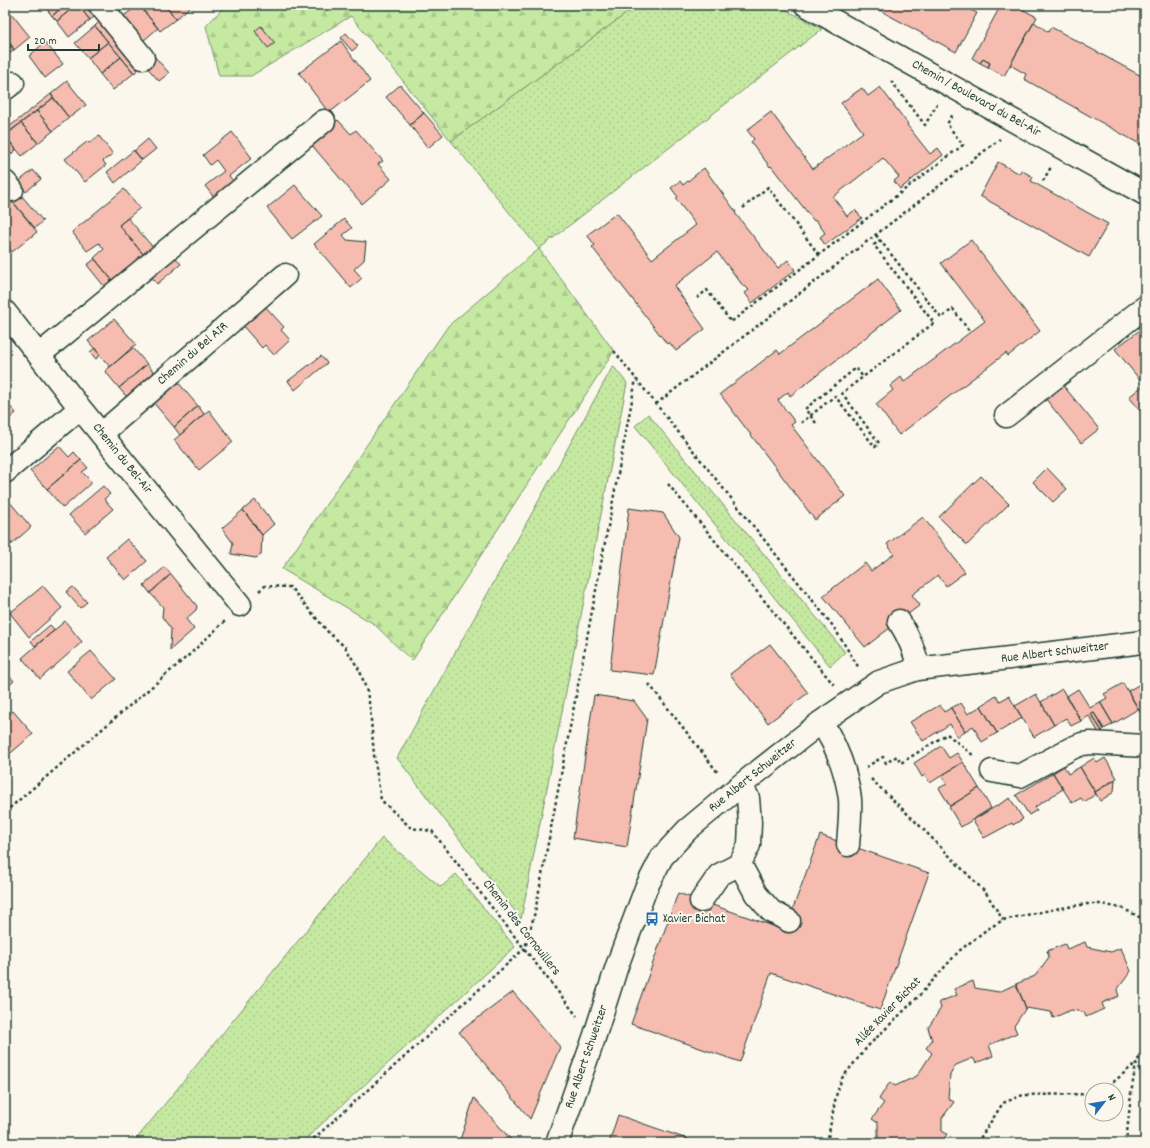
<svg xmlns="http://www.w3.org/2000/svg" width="1150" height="1148" font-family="Dekko,sans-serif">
	<defs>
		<pattern id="green-dots" width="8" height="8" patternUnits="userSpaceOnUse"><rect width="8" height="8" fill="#c6e9a2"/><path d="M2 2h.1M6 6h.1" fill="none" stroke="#aac98c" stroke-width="1.8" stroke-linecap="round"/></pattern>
		<pattern id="forest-firs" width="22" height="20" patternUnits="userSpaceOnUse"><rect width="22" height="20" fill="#c6e9a2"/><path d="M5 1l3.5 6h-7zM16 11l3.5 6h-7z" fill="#aac98c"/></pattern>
	</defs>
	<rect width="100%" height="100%" fill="#fbf7ec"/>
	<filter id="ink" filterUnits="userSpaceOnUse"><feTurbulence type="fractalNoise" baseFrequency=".025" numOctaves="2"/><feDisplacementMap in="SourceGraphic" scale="8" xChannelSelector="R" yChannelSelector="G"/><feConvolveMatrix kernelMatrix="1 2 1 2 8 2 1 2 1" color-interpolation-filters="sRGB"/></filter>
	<g filter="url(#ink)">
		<path fill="url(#green-dots)" stroke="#72936b" d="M638,5H777L822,29L539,249L451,141Z
			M613,366L627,383L521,919L397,758Z
			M648,414L845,652L830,666L635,426Z
			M382,838L441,887L456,874L515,947L301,1143H133Z"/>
		<path fill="url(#forest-firs)" stroke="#72936b" d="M226,5H454L456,9L518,10L528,5H638L451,141L351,16L251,76H219L206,26Z
			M539,249L614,351L412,661L374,624L282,569L448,326Z"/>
		<path fill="#f6bcb0" stroke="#1f3d34" d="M44,5H65L52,16Z
			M65,5H76L57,21L52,16Z
			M76,5H78L90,20L69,37L57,21Z
			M78,5H85L94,17L90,20Z
			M139,5L158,28L143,41L122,17Z
			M150,5H165L176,19L160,31L143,10Z
			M165,5H192L176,19Z
			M870,5H961L977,13L956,52Z
			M1001,5H1014L1037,17L1004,76L988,67L990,63L983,59L980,63L972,58Z
			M11,13L30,37L14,50L5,37V17Z
			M99,22L138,70L134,73L95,26Z
			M1034,22L1048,32L1051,27L1145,78V147L1024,79L1026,74L1010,65Z
			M95,26L108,42L88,58L75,43Z
			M261,26L275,43L268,48L255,31Z
			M346,33L358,46L352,51L341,38Z
			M5,37L12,46L5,51Z
			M341,41L370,81L329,113L299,73Z
			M45,42L63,64L45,78L29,56Z
			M108,42L121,57L100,74L88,58Z
			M12,46L14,50L5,57V51Z
			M121,57L134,73L113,90L100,74Z
			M155,57L169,73L159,81L145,65Z
			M983,59L990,63L988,67L980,63Z
			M67,81L86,105L69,118L51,94Z
			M400,85L424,113L410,125L386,97Z
			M880,87L908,124L907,125L930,154L938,148L943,155L900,189L894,181L899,177L883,158L833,197L847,216L855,210L862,218L825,245L820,237L825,233L816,220L814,221L771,166L770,167L751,142L754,139L747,130L771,112L813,169L863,132L841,103L862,88L868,96Z
			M51,94L53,98L5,135V130Z
			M53,98L69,118L53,131L37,111Z
			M37,111L53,131L38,143L21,123Z
			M424,113L443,135L428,148L410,125Z
			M338,120L351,134L356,130L383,161L378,164L391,179L362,204L310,143Z
			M21,123L38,143L22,156L5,136Z
			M232,132L252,158L229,176L236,184L216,200L205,186L224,171L216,160L210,165L203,155Z
			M5,136L16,150L5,159Z
			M99,136L113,154L103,161L106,165L85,182L65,159L88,141L89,143Z
			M148,139L156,149L142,160L134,151Z
			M134,150L142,160L115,183L107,172Z
			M998,162L1020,174L1021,170L1033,177L1031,181L1108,224L1089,257L980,196Z
			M704,168L736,212L735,213L778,268L788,260L795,270L752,303L745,293L749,290L745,286L744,287L717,252L674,286L705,329L676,351L669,342L667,344L592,247L595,245L587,235L617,213L652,259L696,225L676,199L678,197L671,188L680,181L683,185Z
			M33,170L41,179L26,192L18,182Z
			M295,185L322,216L292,239L267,208Z
			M124,189L140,208L119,225L147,259L116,285L94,258L104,249L99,243L87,251L72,232Z
			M21,195L43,221L35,228L13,202Z
			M13,202L37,232L12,252L5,243V209Z
			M128,218L156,251L147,259L119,225Z
			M344,219L352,228L343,235L347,240L366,242L364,260L354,269L362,278L351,288L314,244Z
			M971,240L1040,331L1008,356L1006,353L899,435L876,404L893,390L890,386L901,377L904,382L985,321L941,263Z
			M175,257L181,264L157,284L151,276Z
			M95,259L116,285L108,291L87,265Z
			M878,279L901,310L790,396L788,392L778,400L795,422L791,425L845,496L815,520L720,394L777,350L780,354Z
			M264,305L284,327L281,330L290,340L274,355L265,345L262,348L242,325Z
			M1145,318V336L1136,325Z
			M114,319L136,344L110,367L88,341Z
			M1140,330L1145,336V376L1140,380L1115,349Z
			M95,348L100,355L96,359L90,352Z
			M133,348L147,364L119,388L105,371Z
			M321,356L327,363L295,390L288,381Z
			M147,364L159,378L131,402L119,388Z
			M177,381L198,406L174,427L152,401Z
			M1062,384L1099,429L1081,443L1045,398Z
			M1145,384V416L1129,397Z
			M5,401L16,413L5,423Z
			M198,406L204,414L180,435L174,427Z
			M209,410L233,442L199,470L174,440Z
			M59,446L69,457L74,452L81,460L47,489L30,471Z
			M81,460L88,468L82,472L92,482L63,508L47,489Z
			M1047,468L1067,489L1053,502L1033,482Z
			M981,476L1009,504L967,545L939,517Z
			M103,486L110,494L104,499L113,509L85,533L69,515Z
			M8,500L31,527L12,544L5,536V503Z
			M255,500L274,524L262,535L243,510Z
			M629,508L663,513L679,537L654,675L610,670Z
			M243,510L262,535L261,555L256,558L231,554L233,543L222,528Z
			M923,517L965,572L946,586L938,575L912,595L920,605L865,647L823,596L865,563L871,571L894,554L887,544Z
			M5,536L12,544L5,550Z
			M127,539L147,561L125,580L106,557Z
			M165,567L171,574L150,593L144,585Z
			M171,574L197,606L196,610L186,619L194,629L170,650L171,629L162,617L163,607L150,593Z
			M43,586L62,608L29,637L10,613Z
			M73,587L87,602L80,608L66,592Z
			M65,621L82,642L40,679L22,658Z
			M50,625L55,630L35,646L31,641Z
			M770,644L808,693L768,723L730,674Z
			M91,651L116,679L91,700L67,671Z
			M6,672L14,681L5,689V673Z
			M1145,681V720L1128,691Z
			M1123,683L1138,709L1113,724L1100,702L1107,698L1104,694Z
			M1062,689L1081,721L1071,726L1066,718L1054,725L1041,702Z
			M1078,689L1090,708L1100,702L1113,724L1104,729L1094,713L1091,714L1102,731L1099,733L1089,716L1081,721L1067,696Z
			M1036,694L1054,725L1034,737L1015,706Z
			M594,695L634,701L647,719L627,847L573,838Z
			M996,696L1000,701L1009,696L1022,718L997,733L981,706Z
			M961,703L968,714L981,706L997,733L982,742L973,726L965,731L951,708Z
			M940,705L944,712L951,708L965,731L957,737L950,724L923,741L910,722Z
			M13,711L33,734L5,758V718Z
			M1094,713L1104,729L1102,731L1091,714Z
			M941,746L949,758L957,753L963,762L930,783L925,775L922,777L914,763Z
			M1094,758L1097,763L1105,758L1117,778L1095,792L1080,767Z
			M963,762L979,788L950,806L939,788L947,784L941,776Z
			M1064,766L1068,774L1080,767L1096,794L1084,802L1081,798L1072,803L1053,773Z
			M1053,773L1063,789L1035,807L1037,810L1029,815L1016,795Z
			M1115,780L1114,792L1100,801L1095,792Z
			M979,788L991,808L961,827L949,807Z
			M1010,798L1023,819L1013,825L1012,823L984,838L973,820Z
			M820,835L929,873L880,1010L771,973L740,1062L631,1024L678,893L785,930Z
			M1085,942L1087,947L1111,952L1121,948L1131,971L1117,990L1119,996L1102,1003L1104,1009L1086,1017L1084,1012L1071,1010L1053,1018L1051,1012L1026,1008L1016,984L1035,976L1049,957L1047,951L1065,944L1067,949Z
			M973,981L975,988L999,992L1016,984L1026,1008L1014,1026L1017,1033L989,1045L993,1056L976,1063L973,1058L956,1065L950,1075L948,1098L954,1102L942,1118V1131L947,1134L941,1143H878V1123L872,1119L884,1103L879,1099L890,1082L895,1086L917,1076L932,1053L926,1048L932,1040L928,1028L941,1008L939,1002L957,995L954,989Z
			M513,992L560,1047L530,1119L459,1032Z
			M474,1098L514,1143H459Z
			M618,1115L690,1140L689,1143H609Z"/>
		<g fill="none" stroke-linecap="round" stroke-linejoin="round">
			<g stroke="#1f3d34" stroke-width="25">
				<path id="minor" d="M100,5L143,58
					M806,5L1145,194
					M5,89L13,83
					M5,182L12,190
					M5,312L80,408L240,605
					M39,355L324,121
					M1006,416L1145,307
					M101,434L285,275
					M5,472L80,408
					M899,621C909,637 915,651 919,669
					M821,722C837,746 846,769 850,799C851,813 849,830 848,845
					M992,771L1020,776L1072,748L1082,744L1091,743L1145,746
					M740,864L756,894L771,911L789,921
					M701,901L719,875L740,864L749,845L750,822L748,798L741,785
					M557,1143L594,1038L617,966L646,888L662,857L687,830L741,785L821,722L879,682L917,669L1135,643L1145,641"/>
			</g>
			<path stroke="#1f3d34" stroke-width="2.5" stroke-dasharray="3 3" stroke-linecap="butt" d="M891,81L925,125L937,104
				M1043,181L1051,167
				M743,208L768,187L819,255
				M876,235L941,318L953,309L970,332
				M697,298L707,290L731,322L963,145L947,124L953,114
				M614,351L656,404L833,626L859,668
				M656,404L1000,139
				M801,423L835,396L875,447L879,443L842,393L934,323L874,245L880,240
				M816,423L805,409L856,368L863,377
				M668,484L834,685
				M259,591L265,586L290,587L328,632L345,647L360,671L367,692L370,708L374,755L381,800L411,828L432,831L577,1016
				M649,684L719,774
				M866,767L883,757L886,763L897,756L901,763L947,734L974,756
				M871,779L917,823L986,893L1003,920
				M5,812L189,655L225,621
				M1104,1090L1136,1063L1145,1082
				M309,1143L525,948L535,912L636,379
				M827,1143L836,1096L842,1078L868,1046L918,997L959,951L986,930L1003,920L1055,909L1087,904H1102L1124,909L1145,920
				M977,1143L1003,1103L1023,1095L1092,1094
				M1126,1143L1131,1094L1136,1063L1145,1048"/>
			<use href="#minor" stroke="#fbf7ec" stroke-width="22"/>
		</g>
	</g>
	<defs>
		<g id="bus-bare" transform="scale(1.08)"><path d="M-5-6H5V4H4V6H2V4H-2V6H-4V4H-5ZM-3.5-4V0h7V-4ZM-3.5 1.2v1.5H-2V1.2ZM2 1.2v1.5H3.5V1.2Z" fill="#1f6fb2" stroke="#fbf7ec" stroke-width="2.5" paint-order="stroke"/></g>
	</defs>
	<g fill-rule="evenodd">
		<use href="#bus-bare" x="652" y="919"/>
	</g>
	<g text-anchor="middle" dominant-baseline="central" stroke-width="4" stroke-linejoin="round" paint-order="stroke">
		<g font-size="13" fill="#1f3d34" stroke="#fbf7ec">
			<text transform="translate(976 99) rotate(29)">Chemin / Boulevard du Bel-Air</text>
			<text transform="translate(193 354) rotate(-41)">Chemin du Bel AIR</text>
			<text transform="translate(122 459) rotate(51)">Chemin du Bel-Air</text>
			<text transform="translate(1055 653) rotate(-7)">Rue Albert Schweitzer</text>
			<text transform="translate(753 776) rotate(-39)">Rue Albert Schweitzer</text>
			<text transform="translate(521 928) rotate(52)">Chemin des Cornouillers</text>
			<text transform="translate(888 1012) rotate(-46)">Allée Xavier Bichat</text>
			<text transform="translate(587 1057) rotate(-71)">Rue Albert Schweitzer</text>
		</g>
		<g font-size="13" fill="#1f3d34" stroke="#fbf7ec" text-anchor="start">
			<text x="663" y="919">Xavier Bichat</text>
		</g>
	</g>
	<rect width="1150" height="1148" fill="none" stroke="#fbf7ec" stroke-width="20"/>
	<rect x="10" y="10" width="1130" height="1128" fill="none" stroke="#1f3d34" stroke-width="1.5" filter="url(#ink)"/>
	<g transform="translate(1104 1102) rotate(59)"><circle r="19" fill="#fbf7ec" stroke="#a3ada2"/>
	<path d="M0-3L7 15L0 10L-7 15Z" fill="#1f6fb2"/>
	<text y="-6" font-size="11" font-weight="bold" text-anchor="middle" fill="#1f3d34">N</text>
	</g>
	<path d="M28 44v6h71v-6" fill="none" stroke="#1f3d34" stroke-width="2"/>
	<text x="34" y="44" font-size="12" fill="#1f3d34" stroke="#fbf7ec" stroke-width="3" paint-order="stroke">20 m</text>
</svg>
